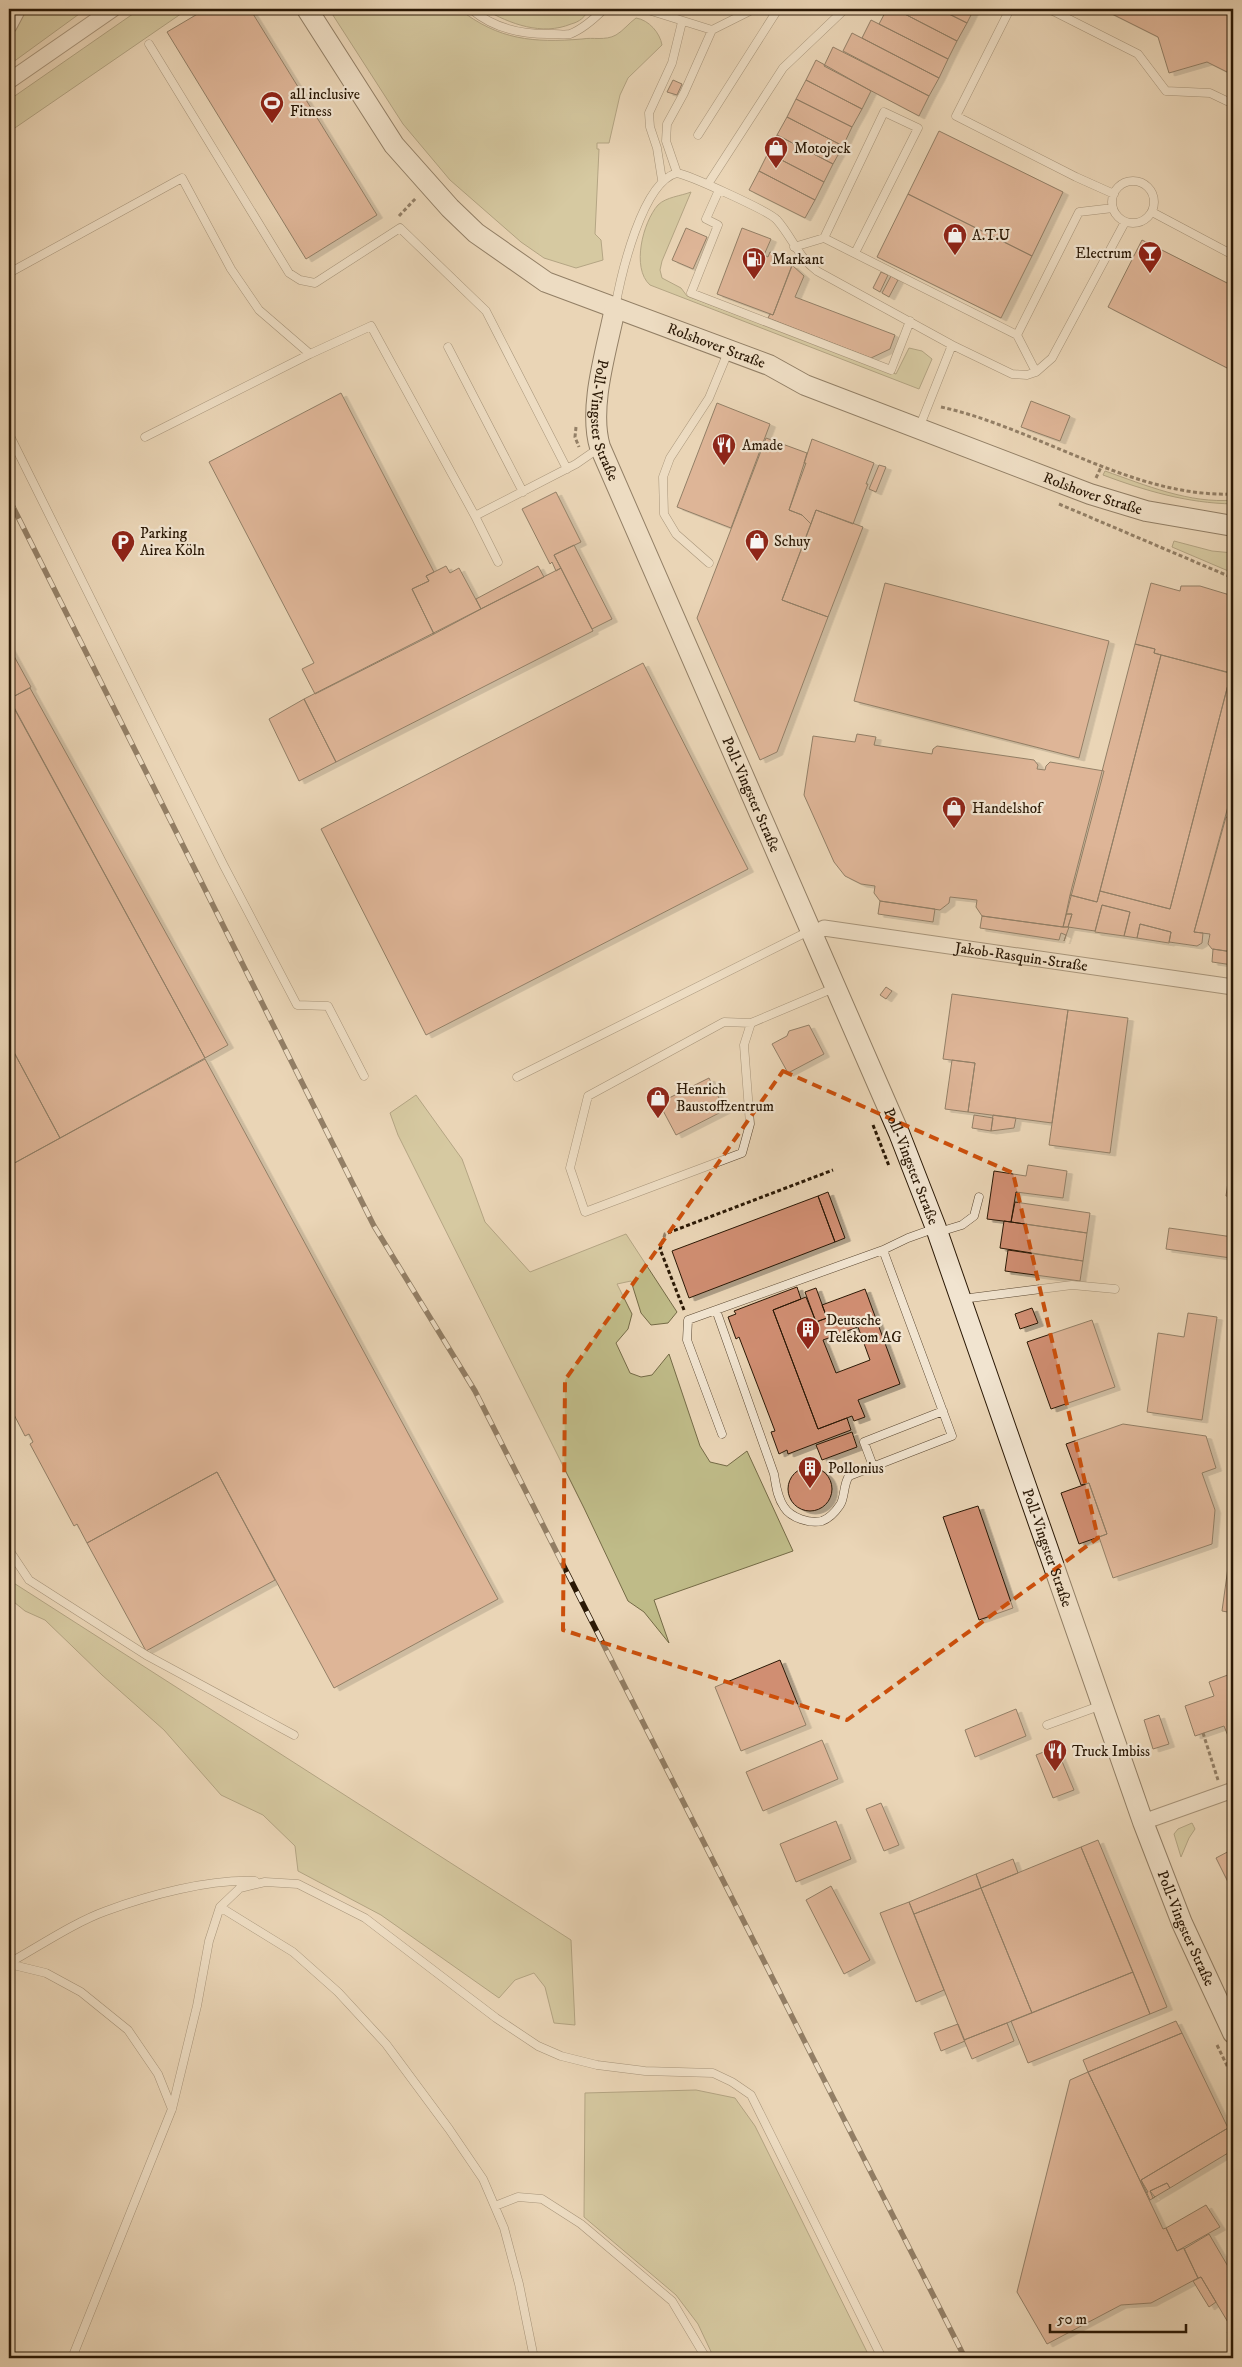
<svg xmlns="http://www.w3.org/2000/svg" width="1242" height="2367" font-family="'IM FELL DW Pica',serif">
	<defs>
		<filter id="shadow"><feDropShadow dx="5.5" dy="3" stdDeviation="0" flood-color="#0004"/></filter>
	</defs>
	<rect width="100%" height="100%" fill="#ead5b6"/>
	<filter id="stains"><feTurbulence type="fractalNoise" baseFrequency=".004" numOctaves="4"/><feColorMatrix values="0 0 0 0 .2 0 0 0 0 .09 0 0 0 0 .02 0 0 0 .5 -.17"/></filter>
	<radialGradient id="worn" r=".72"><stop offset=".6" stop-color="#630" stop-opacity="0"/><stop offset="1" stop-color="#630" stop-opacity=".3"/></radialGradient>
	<path fill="#bfbb88" stroke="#746a46" d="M25,9H86L9,65V38Z
		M140,9H188L9,132V100Z
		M329,9H459C499,40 533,43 582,39C593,37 605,41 616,35C623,31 629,23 636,18C649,20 660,33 662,45L628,78L620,95L609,143H597V149H599L595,234L601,240L603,260L576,268L544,258L521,242L450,180L403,124Z
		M484,9H588C586,17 579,22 571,24C542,36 510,24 484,9Z
		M691,192L662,261L660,270L662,278L681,288L687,296L896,374L909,348L922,351L932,359L919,389L650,285C631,268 643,222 658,205C666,197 681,196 691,192Z
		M1105,471C1145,485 1190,504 1233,500V504C1187,503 1146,491 1103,475Z
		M1174,541L1212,551L1233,553V573L1172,547Z
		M416,1095L462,1159L485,1222L530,1272L626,1234L677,1312L668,1323L651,1325L641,1313L631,1281L617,1284L632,1314L628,1329L616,1343L630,1373L641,1377L652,1375L669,1354L700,1446L710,1462L727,1466L747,1451L793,1551L654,1600L669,1643L644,1612L628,1601L584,1508L398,1135L390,1113Z
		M9,1580L571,1940L575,2025L554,2023L545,1987L534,1973L515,1980L499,1998L381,1915L298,1871L295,1846L263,1815L221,1795L164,1730L102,1675L45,1620L25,1611L9,1598Z
		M1192,1823L1195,1829L1189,1838L1181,1857L1174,1834L1178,1829Z
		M696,2090L735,2098L755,2126L870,2358H714L698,2324L676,2295L584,2217L585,2093Z"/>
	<path fill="#d08e72" stroke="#2a1805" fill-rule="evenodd" filter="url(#shadow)" d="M206,9H250L377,215L306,259L167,32Z
		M887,9H895L957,41L948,59L879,24Z
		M895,9H939L967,23L957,41Z
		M939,9H974L967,23Z
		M1102,9H1233V75L1207,62L1169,73L1158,37Z
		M871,20L948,59L939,78L862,38Z
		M852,33L939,78L929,96L843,51Z
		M833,47L929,96L919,116L824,66Z
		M816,60L871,91L862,109L806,80Z
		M673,80L682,84L677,95L667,92Z
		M806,80L862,109L852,127L796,99Z
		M796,99L852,127L843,146L787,117Z
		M787,117L843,146L833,164L777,135Z
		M939,131L1063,192L1032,256L908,194Z
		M777,135L833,164L824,182L768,153Z
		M768,153L824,182L815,200L759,171Z
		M759,171L815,200L805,218L749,190Z
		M908,194L1032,256L1001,318L877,257Z
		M686,228L707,237L693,269L672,260Z
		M742,228L771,239L764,255L768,257L770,252L784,257L782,263L792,266L773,315L717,294Z
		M1142,240L1233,286V371L1108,307Z
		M792,265L804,276L795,297L895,335L890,349L871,358L768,318L770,314L773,315Z
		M881,272L888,275L880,292L873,288Z
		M891,276L898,280L889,297L882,293Z
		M341,393L434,572L426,576L429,581L412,589L434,634L315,694L302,669L314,663L209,462Z
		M1031,401L1070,416L1060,441L1021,427Z
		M717,403L770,424L731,528L677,507Z
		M766,438L807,453L804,463H806L789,510L802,515L811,524L782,600L828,617L777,752L760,760L697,618Z
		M812,439L874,463L866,484H868L853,524L816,510L811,524L802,515L789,510Z
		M879,465L886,467L876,492L869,489Z
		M556,492L581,542L554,555L561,568L556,571L552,562L550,564L522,509Z
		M816,510L863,527L828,617L782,600Z
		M574,545L612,619L592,629L554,555Z
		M446,566L450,573L459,568L481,609L434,634L412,589L429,581L426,576Z
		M538,566L544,577L481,609L476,599Z
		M561,568L593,631L336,762L304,699Z
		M885,583L1109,641L1079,758L854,701Z
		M1151,583L1180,591L1181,586H1200L1233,596V674L1154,653L1155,649L1135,644Z
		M1135,644L1155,649L1154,653L1161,655L1097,902L1070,895Z
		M9,647L31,687L9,699Z
		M1161,655L1231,673L1170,909L1100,891Z
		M643,663L748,869L426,1035L321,829Z
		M1231,673L1233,674V788L1194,932L1203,933L1202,943L1197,946L1169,942L1171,932L1140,924L1137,938L1124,936L1130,912L1102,905L1095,931L1068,927L1072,914H1066L1070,895L1097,902L1100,891L1170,909Z
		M30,688L228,1045L205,1058L9,699Z
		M9,698L205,1058L60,1138L9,1043Z
		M304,699L336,762L299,781L269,719Z
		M857,734L876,737L874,745L932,754L933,749L937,746L1034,760L1038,765L1037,769L1045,770L1046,766L1050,762L1104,771L1063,927L982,916L976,907L977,900L950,897L949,903L940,910L880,901L874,893L875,886L861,884L845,876L834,862L804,795L813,736L855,742Z
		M1226,817L1233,819V952L1212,949L1208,944L1210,934L1194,932Z
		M880,901L935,909L933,922L878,914Z
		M1102,905L1130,912L1124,936L1095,932Z
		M1066,914H1072L1068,927H1063Z
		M982,916L1063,927H1069L1064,941L1066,935L1061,933L1059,940L980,928Z
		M1140,924L1171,932L1169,943L1137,938Z
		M1213,949L1233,952V965L1212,962Z
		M886,987L892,991L886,999L880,995Z
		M952,994L1068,1010L1052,1123L968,1112L975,1063L943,1059Z
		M1068,1010L1128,1018L1110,1153L1049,1145Z
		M809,1025L824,1054L788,1073L772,1044L787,1036L789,1031Z
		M9,1043L60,1138L9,1166Z
		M205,1059L498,1599L334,1688L217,1472L87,1543L77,1524L74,1526L30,1444L33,1442L29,1434L25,1436L9,1405V1166Z
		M952,1060L975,1063L968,1112L945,1109Z
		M709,1078L725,1110L676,1135L659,1103Z
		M974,1115L993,1118L991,1131L972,1128Z
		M993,1115L1016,1118L1014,1128L991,1131Z
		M1233,1147V1197L1226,1196Z
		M1028,1165L1067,1171L1063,1198L1016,1192L1011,1222L987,1219L994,1171L1026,1176Z
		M828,1192L845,1238L835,1242L818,1196Z
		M818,1196L835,1242L689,1298L672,1251Z
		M1015,1202L1090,1213L1087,1233L1011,1222Z
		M1004,1221L1087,1233L1083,1261L1000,1248Z
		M1169,1228L1233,1237L1231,1258L1166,1249Z
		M1008,1250L1083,1261L1080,1281L1005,1271Z
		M797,1287L801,1299L773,1310L818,1429L847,1418L851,1430L788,1454L787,1450L779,1454L771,1432L775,1431L739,1337L736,1339L728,1317L736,1314L734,1311Z
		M816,1288L827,1318L816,1322L805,1292Z
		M865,1289L900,1384L858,1400L865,1417L854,1421L852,1416L818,1429L773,1310L806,1297L816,1322L827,1318L822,1305ZM858,1327L870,1360L836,1373L823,1340Z
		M1032,1308L1038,1323L1020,1329L1015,1314Z
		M1188,1313L1217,1317L1202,1420L1147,1412L1158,1333L1184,1337Z
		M1092,1320L1115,1387L1051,1409L1027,1342Z
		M1123,1424L1206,1436L1216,1468L1202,1473L1215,1510L1212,1544L1113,1578L1099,1537L1107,1534L1089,1483L1081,1485L1066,1444Z
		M852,1432L857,1447L822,1460L816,1445Z
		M788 1489a22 22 0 1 1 44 0a22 22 0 1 1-44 0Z
		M217,1472L275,1580L146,1651L87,1543Z
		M1089,1483L1107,1534L1079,1544L1061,1493Z
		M978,1506L1013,1608L979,1620L943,1517Z
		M1233,1531V1613L1222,1611Z
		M780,1660L806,1725L741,1751L715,1687Z
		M1233,1673V1740L1230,1741L1224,1726L1195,1736L1185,1706L1214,1696L1209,1682Z
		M1016,1709L1026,1736L975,1757L965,1730Z
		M1159,1715L1169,1744L1153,1749L1144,1720Z
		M822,1740L838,1779L763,1811L746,1772Z
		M1056,1747L1074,1790L1053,1798L1036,1755Z
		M881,1803L899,1845L884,1851L866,1809Z
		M836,1821L851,1859L796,1882L780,1844Z
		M1098,1840L1167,2007L1150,2014L1081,1847Z
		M1081,1847L1133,1972L1032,2013L981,1888Z
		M1233,1849V1892L1216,1858Z
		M1013,1859L1018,1873L981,1888L976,1874Z
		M976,1874L981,1888L914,1914L909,1902Z
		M831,1886L870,1960L844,1974L806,1900Z
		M981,1888L1032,2013L964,2040L914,1914Z
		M909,1902L944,1990L916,2002L880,1913Z
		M1133,1972L1150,2014L1028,2063L1011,2021Z
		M1176,2021L1182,2033L1088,2072L1083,2060Z
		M1007,2023L1014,2041L972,2059L964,2040Z
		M958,2024L965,2041L941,2051L934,2033Z
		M1182,2033L1228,2128L1141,2180L1148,2192L1146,2193L1088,2072Z
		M1088,2072L1163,2229L1166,2228L1177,2251L1184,2248L1198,2278L1151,2303L1121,2305L1047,2344L1017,2292L1070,2080Z
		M1228,2128L1233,2140V2150L1170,2188L1167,2183L1150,2191L1155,2197L1150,2200L1141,2180Z
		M1167,2183L1170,2188L1153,2198L1150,2191Z
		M1206,2205L1220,2227L1177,2251L1166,2228Z
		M1209,2234L1233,2275V2340L1227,2332L1232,2329L1201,2277L1198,2278L1184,2249Z
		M1201,2277L1216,2302L1209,2307L1193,2281Z"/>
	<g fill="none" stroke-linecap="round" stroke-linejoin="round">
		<g stroke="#5a4731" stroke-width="9">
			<path id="lane" d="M471,9C494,29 524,35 554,34C559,34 565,35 570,34C583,29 595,18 604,9
				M645,9L712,30
				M1010,9L956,116L1076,177L1114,194
				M1049,9L1138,54L1166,91L1210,93L1233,104
				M149,44L289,273L300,280L315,283L400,228L486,311L567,469
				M698,135L778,9
				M677,173L666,141L667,124L684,93L712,30L754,9
				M662,180L657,148L650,127L649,113L672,63L682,22
				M1112 202a21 21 0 1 1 42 0a21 21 0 1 1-42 0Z
				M708,184L783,68L845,9
				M719,190L706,219L718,225L691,293L891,370L910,321
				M1152,212L1233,255
				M824,238L884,112L918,128L855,253
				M794,247L824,238L1017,335L1079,212L1113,208
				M9,273L182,178L231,269L259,310L310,354L371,326L475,516
				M615,308C621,275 642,182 677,173C689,175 771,212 777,220C792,237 798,257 817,271L952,345L1012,374L1027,375L1036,372L1052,358L1125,222
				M1017,335L1036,372
				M448,347L523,492
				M919,428L952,345
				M9,434L224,866L297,1005L328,1006L364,1076
				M145,437L310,354
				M498,562L475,516L576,464L599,448
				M709,563L676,534L664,514L663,477L670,458L709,398L728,352
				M751,1023L724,1022L588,1096L570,1168L585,1212L742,1153L750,1124L744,1045L751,1023L834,988
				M517,1077L809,931
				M939,1232L962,1225L974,1216L979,1197
				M962,1299L1072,1285L1115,1289
				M716,1310L774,1474C776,1485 777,1497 784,1507C791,1518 810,1524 822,1521C830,1518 836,1511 840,1505C845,1498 843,1485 849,1476L952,1436L883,1250L908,1238L936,1228
				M722,1434L687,1340L688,1320L883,1250
				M873,1466L864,1442L943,1411
				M9,1550L29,1580L146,1655L294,1735
				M1047,1725L1102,1705
				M220,1907L293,1952L338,1992L386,2044L449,2129L483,2179L504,2228L519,2284L534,2358
				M9,1963C38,1947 75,1922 106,1911C149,1895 209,1879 255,1881
				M9,1964L46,1973L81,1992L128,2030L158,2074L172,2109
				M495,2206L518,2197L542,2199L581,2224L672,2301L706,2358
				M72,2358L172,2109L197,2006L209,1941L220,1907L240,1888L265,1882L298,1884L365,1918L496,2018L538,2046L561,2056L597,2065L645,2071L713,2073L732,2082L751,2095L882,2358"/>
		</g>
		<g stroke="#5a4731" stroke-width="17">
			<g id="street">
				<path d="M9,26L18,9"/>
				<path d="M9,81L113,9"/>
				<path id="s1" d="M813,934L824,928L1233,987"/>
				<path d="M1143,1822L1233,1790"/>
			</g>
		</g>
		<g stroke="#2a1805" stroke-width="22">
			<g id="secondary">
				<path id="s2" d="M307,9L394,145L450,208L476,233L546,282L769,365L805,385L1090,494L1146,511L1233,526"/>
				<path id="s3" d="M615,308C607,349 588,407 600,447L899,1133L936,1228L1143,1822L1182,1923L1233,2033"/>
			</g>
		</g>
		<path stroke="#2a1805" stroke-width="3" stroke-dasharray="4 2.5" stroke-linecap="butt" d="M399,216L416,198
			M941,407C1037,428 1133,498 1233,494
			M576,427L575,437L579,447
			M1096,478L1102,465
			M1059,504L1233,578
			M873,1125L889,1166
			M684,1310L660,1249L665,1234L833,1170
			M1203,1733L1218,1780
			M1217,2045L1233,2078"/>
		<use href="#lane" stroke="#f1e4d0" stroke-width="8"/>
		<use href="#street" stroke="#f1e4d0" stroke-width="15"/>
		<use href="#secondary" stroke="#f1e4d0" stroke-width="20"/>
		<g stroke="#2a1805" stroke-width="5.5">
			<path id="rail" d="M9,499L374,1226L475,1391L965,2358"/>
		</g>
		<use href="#rail" stroke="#f1e4d0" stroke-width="4" stroke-dasharray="11" stroke-linecap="butt"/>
	</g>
	<path d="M0 0H1242V2367H0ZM783,1071L1013,1173L1098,1538L847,1720L563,1630L565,1380Z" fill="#ead5b6" fill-opacity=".55" fill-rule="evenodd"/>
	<path fill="none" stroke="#cc4f0b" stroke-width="4" stroke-dasharray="10 6" stroke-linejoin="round" d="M783,1071L1013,1173L1098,1538L847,1720L563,1630L565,1380Z"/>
	<defs>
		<g id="stadium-pin" transform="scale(1.25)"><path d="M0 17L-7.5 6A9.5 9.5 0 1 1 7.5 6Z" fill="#8f2418" stroke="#f1e4d0"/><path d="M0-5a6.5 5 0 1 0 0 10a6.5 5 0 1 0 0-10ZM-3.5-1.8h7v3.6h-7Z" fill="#fff"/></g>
		<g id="shop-pin" transform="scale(1.25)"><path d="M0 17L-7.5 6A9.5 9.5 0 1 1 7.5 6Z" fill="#8f2418" stroke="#f1e4d0"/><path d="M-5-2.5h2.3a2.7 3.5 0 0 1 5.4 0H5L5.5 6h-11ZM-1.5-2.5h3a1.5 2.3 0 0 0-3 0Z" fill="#fff"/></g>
		<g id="bar-pin" transform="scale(1.25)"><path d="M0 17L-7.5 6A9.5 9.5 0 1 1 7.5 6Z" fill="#8f2418" stroke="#f1e4d0"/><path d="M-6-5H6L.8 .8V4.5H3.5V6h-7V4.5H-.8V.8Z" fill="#fff"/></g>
		<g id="fuel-pin" transform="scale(1.25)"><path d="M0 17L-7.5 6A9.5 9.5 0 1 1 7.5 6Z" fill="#8f2418" stroke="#f1e4d0"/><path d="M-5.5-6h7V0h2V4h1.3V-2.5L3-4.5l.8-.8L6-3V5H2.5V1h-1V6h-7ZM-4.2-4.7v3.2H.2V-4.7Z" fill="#fff"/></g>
		<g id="restaurant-pin" transform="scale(1.25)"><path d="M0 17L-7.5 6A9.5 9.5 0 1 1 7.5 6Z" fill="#8f2418" stroke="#f1e4d0"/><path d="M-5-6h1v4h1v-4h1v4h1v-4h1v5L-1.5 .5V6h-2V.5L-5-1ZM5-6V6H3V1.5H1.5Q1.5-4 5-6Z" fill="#fff"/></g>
		<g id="parking-pin" transform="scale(1.25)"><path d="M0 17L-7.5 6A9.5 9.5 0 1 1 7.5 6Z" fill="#8f2418" stroke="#f1e4d0"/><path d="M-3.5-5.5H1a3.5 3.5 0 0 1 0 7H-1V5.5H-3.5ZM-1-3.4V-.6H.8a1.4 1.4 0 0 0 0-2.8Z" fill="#fff"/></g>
		<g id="building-pin" transform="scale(1.25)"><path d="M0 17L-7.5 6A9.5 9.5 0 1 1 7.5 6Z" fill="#8f2418" stroke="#f1e4d0"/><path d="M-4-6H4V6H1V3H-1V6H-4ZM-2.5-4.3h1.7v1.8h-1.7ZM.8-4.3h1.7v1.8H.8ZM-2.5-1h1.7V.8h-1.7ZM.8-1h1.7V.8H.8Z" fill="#fff"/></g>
	</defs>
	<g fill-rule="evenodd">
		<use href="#stadium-pin" x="272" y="103"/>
		<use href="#shop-pin" x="776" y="148"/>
		<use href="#shop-pin" x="955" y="235"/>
		<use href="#bar-pin" x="1150" y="253"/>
		<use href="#fuel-pin" x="754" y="259"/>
		<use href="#restaurant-pin" x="724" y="445"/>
		<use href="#shop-pin" x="757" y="541"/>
		<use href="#parking-pin" x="123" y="542"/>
		<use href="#shop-pin" x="954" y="808"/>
		<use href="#shop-pin" x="658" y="1098"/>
		<use href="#building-pin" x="808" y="1329"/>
		<use href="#building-pin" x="810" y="1468"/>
		<use href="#restaurant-pin" x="1055" y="1751"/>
	</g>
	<g text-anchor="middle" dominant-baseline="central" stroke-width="4.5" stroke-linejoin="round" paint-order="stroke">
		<g font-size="15" fill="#2a1805" stroke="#f1e4d0" text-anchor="start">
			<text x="290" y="94">all inclusive<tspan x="290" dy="17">Fitness</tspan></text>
			<text x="794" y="148">Motojeck</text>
			<text x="972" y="235">A.T.U</text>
			<text x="1132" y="253" text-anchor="end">Electrum</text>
			<text x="772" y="259">Markant</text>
			<text x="742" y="445">Amade</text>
			<text x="140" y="533">Parking<tspan x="140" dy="17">Airea Köln</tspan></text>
			<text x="774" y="541">Schuy</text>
			<text x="972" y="808">Handelshof</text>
			<text x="676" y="1089">Henrich<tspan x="676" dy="17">Baustoffzentrum</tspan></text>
			<text x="826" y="1320">Deutsche<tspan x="826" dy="17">Telekom AG</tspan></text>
			<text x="828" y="1468">Pollonius</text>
			<text x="1072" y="1751">Truck Imbiss</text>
		</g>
		<g font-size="15" fill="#2a1805" stroke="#f1e4d0">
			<text stroke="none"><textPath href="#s2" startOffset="549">Rolshover Straße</textPath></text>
			<text stroke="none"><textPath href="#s3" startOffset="115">Poll-Vingster Straße</textPath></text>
			<text stroke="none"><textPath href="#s2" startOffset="954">Rolshover Straße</textPath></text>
			<text stroke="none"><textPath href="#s3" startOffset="520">Poll-Vingster Straße</textPath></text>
			<text stroke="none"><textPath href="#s1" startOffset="212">Jakob-Rasquin-Straße</textPath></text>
			<text stroke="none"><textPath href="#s3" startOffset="925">Poll-Vingster Straße</textPath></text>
			<text stroke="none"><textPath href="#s3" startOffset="1330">Poll-Vingster Straße</textPath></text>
			<text stroke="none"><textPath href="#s3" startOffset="1735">Poll-Vingster Straße</textPath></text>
		</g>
	</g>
	<rect width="1242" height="2367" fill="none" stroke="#ead5b6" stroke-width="30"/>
	<rect x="10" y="10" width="1222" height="2347" fill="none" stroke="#2a1805" stroke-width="2.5"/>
	<rect x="15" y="15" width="1212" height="2337" fill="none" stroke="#2a1805"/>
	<path d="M1050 2324v8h136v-8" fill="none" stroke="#2a1805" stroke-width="2.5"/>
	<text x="1057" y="2324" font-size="15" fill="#2a1805" stroke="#f1e4d0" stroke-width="4" paint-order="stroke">50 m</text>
	<rect width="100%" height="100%" filter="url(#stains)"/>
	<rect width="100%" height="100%" fill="url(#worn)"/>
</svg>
